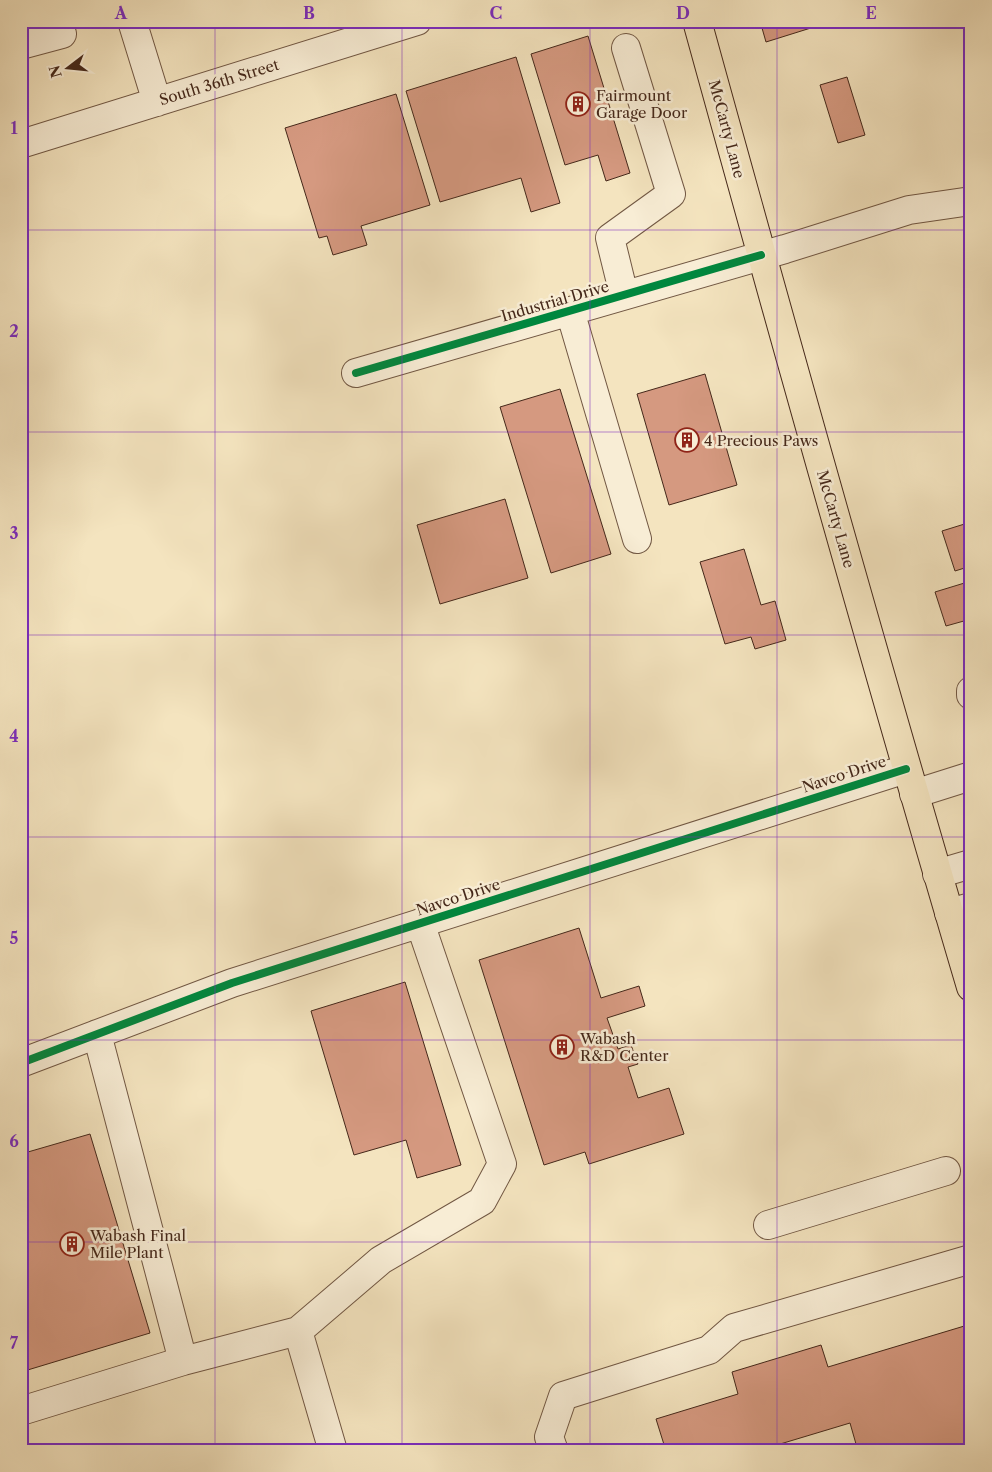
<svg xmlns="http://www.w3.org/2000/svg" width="992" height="1472" font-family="'Libre Caslon Text',serif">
	<rect width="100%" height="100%" fill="#f4e4bf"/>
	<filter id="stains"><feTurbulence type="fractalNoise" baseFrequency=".004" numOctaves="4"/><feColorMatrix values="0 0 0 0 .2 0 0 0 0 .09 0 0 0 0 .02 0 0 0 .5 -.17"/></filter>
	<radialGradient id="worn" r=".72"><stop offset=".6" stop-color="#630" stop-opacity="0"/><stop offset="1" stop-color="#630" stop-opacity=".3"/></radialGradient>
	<path fill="#d59980" stroke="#45281a" d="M760,21H812L814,27L766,42Z
		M588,36L630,173L606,181L598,155L565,165L531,54Z
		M516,57L560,203L531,212L521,178L440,202L406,91Z
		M847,77L865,135L838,143L820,85Z
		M396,94L430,205L361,226L367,245L333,255L327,236L319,238L285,128Z
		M705,374L737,485L669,505L637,394Z
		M560,389L611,554L551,573L500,407Z
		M505,499L528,578L440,604L417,525Z
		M971,522V566L955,571L942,531Z
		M744,549L761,605L775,601L786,640L755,649L751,637L725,644L700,562Z
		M971,581V619L946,626L935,592Z
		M579,928L601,998L639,986L645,1006L607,1018L618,1049L631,1045L638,1064L628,1067L638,1098L669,1088L684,1134L589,1164L585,1152L544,1165L479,960Z
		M405,982L461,1165L417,1178L406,1140L354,1155L311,1011Z
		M90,1134L150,1333L21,1372V1154Z
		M971,1324V1451H858L850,1423L757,1451H666L656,1419L738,1394L732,1372L821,1345L828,1367Z"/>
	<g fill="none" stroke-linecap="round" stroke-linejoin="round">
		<g stroke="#715743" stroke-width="30">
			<path id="minor" d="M132,21L157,102
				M21,45L62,34L58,21
				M21,144L417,21
				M624,295L610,238L671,194L626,48
				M570,311L637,539
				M356,373L785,249L909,210L971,201
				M971,691V695
				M914,794L971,776
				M937,874L971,864
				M949,913L971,907
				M97,1034L183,1361L298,1331L333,1451
				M21,1063L232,983L906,769
				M768,1225L946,1171
				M298,1331L381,1260L482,1201L502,1164L420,923
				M21,1411L183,1361
				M554,1451L549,1437L563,1396L709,1350L734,1328L971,1259"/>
		</g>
		<g stroke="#45281a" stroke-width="30">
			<path id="major" d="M697,21C786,344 876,666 971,987"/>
		</g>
		<use href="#minor" stroke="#f8edd5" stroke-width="28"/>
		<use href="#major" stroke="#f4e4bf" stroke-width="28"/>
		<g stroke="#f8edd5" stroke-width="11">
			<path id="cycleway" d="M356,373L761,255
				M21,1063L232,983L906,769"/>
		</g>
		<use href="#cycleway" stroke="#00873e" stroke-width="8"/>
	</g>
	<path fill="none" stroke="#7b2cbf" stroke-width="1" stroke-opacity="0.55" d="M215,21V1451M402,21V1451M590,21V1451M777,21V1451M21,230H971M21,432H971M21,635H971M21,837H971M21,1040H971M21,1242H971"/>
	<defs>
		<g id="building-ring" transform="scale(1.25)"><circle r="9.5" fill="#f8edd5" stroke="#8f2418" stroke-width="1.5"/><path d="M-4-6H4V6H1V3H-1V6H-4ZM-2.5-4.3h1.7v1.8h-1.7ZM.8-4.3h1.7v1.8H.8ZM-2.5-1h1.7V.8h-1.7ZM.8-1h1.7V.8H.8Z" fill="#8f2418"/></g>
	</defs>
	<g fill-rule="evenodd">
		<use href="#building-ring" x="578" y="104"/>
		<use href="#building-ring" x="687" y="440"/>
		<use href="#building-ring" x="562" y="1047"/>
		<use href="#building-ring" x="72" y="1244"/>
	</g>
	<g text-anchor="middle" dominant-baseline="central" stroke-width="5" stroke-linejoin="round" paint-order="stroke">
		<g font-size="15" fill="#45281a" stroke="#f8edd5">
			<text transform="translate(219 82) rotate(-17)">South 36th Street</text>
			<text transform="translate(727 129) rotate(75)">McCarty Lane</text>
			<text transform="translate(555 301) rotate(-16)">Industrial Drive</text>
			<text transform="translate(836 519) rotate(74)">McCarty Lane</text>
			<text transform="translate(844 774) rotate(-18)">Navco Drive</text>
			<text transform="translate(458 897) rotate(-18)">Navco Drive</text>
		</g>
		<g font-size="15" fill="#45281a" stroke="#f8edd5" text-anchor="start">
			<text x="596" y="95">Fairmount<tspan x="596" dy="17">Garage Door</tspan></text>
			<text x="704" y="440">4 Precious Paws</text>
			<text x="580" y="1038">Wabash<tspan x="580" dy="17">R&amp;D Center</tspan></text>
			<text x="90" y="1235">Wabash Final<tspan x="90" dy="17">Mile Plant</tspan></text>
		</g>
	</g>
	<rect width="992" height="1472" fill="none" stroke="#f4e4bf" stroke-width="55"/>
	<g transform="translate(68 68) rotate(254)" stroke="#f8edd5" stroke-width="4" paint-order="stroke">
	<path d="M0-4L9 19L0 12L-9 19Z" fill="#45281a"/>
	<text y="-8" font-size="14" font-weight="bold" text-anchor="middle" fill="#45281a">N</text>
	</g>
	<rect x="28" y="28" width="936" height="1416" fill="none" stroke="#7b2cbf" stroke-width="2"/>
	<g font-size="16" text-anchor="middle" font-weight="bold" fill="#7b2cbf">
		<text x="121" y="19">A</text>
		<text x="309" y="19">B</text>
		<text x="496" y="19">C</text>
		<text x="683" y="19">D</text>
		<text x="871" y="19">E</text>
		<text x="14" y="134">1</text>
		<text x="14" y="337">2</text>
		<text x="14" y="539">3</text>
		<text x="14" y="742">4</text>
		<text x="14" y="944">5</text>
		<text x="14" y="1147">6</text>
		<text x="14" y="1349">7</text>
	</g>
	<rect width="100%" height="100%" filter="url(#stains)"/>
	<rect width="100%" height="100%" fill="url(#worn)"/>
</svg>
